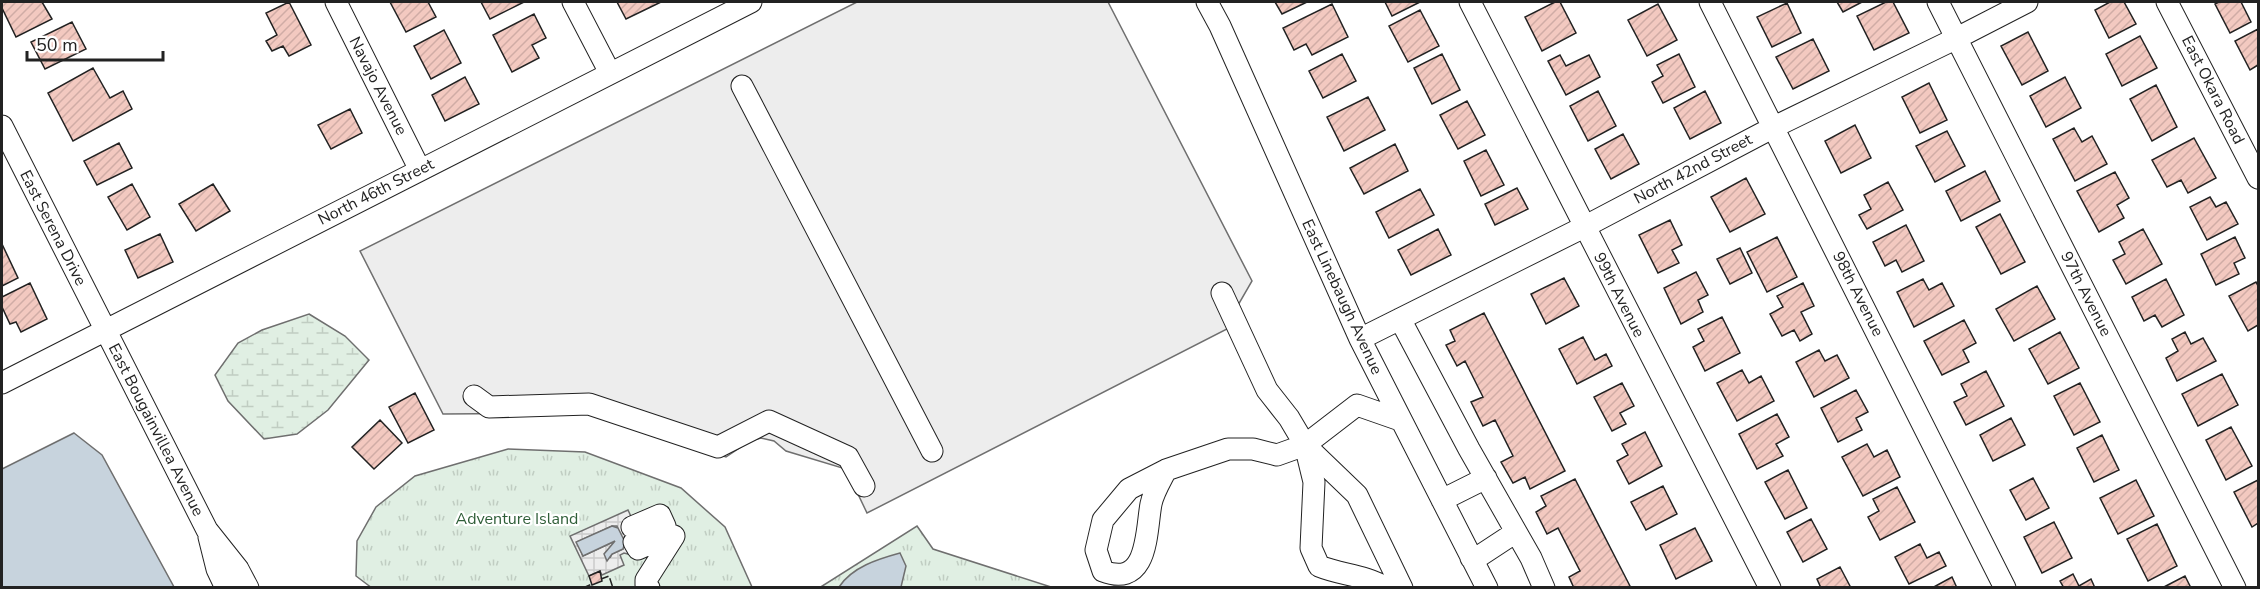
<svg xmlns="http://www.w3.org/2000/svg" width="2260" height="589" font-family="'Nunito Sans',sans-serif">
	<defs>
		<pattern id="wetland-marsh" width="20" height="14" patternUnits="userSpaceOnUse" patternTransform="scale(1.5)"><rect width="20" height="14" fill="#e0efe3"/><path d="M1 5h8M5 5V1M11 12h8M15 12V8" fill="none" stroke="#c0cdc2"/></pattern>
		<pattern id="park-tufts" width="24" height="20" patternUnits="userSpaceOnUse" patternTransform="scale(1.5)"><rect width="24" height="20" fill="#e0efe3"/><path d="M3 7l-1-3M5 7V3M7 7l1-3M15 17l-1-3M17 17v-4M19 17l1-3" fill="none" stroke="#c0cdc2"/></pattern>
		<pattern id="plaza-grid" width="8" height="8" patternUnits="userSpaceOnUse" patternTransform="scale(1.5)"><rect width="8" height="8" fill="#ededed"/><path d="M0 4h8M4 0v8" fill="none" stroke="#cbcbcb"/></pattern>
		<pattern id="building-hatch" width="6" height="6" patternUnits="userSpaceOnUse" patternTransform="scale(1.5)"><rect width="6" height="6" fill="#f3c9c0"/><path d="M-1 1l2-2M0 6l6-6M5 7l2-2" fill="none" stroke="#d0aca5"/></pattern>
	</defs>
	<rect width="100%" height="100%" fill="#fff"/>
	<path fill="url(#wetland-marsh)" stroke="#6f6f6f" stroke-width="1.5" d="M309,314L345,336L369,360L328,410L297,434L264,439L228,401L215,375L238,343L262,330Z"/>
	<path fill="url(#park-tufts)" stroke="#6f6f6f" stroke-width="1.5" d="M508,449L585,452L681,488L725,527L752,587L372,588L356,576L357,541L376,507L415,476Z
		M917,526L933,549L1051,587L819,588Z"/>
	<path fill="#ededed" stroke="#6f6f6f" stroke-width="1.5" d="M857,2H1108L1252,281L1234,312L1227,329L867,513L846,469L786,451L774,441L761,438L750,441L726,457L599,413L443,414L360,251Z"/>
	<path fill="url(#plaza-grid)" stroke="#6f6f6f" stroke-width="1.5" fill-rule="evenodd" d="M628,510L634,523L632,555L624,553L620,555L624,565L602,575L600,571L589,576L570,536ZM612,526H617L623,549L612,554L610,558L615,541L583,556L577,542Z"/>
	<path fill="#c7d3dd" stroke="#6f6f6f" stroke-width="1.5" d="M74,433L102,455L174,587H2V469Z
		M612,526L618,528L625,542L623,549L612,554L607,561L604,554L615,541L583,556L576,542Z
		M900,553L906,566L901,587H839C852,567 878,559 900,553Z"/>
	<path fill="url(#building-hatch)" stroke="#222" stroke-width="1.5" d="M2,2H42L52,19L16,37L2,8Z
		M289,2L311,45L289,56L283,46L272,51L266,41L277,35L266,13Z
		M390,2H428L436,17L406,32Z
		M481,2H524L490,19Z
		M617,2H661L626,19Z
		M1275,2H1307L1282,14Z
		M1385,2H1420L1392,16Z
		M1555,2H1560L1576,33L1542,51L1525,17Z
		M1837,2H1862L1843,12Z
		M1886,2H1893L1909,33L1874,50L1857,16Z
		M2110,2H2124L2136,24L2109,38L2095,10Z
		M2219,2H2241L2251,22L2230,33L2215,4Z
		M1787,3L1801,33L1772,47L1757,17Z
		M1332,4L1348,37L1312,55L1306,44L1294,50L1283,28Z
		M1658,4L1677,40L1647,56L1628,20Z
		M1420,10L1439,46L1408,62L1389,26Z
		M534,14L546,38L532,45L539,58L512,72L493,35Z
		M72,22L86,49L45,69L31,42Z
		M2258,29V65L2250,70L2235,41Z
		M444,30L461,63L431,79L414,46Z
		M2028,32L2048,71L2022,85L2001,46Z
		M2140,36L2157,68L2122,86L2106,54Z
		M1813,39L1829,71L1793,89L1776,57Z
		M1342,54L1356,81L1323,98L1309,71Z
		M1442,54L1460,90L1432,104L1414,68Z
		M1679,54L1695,87L1663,103L1652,82L1663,76L1657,65Z
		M1560,55L1566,66L1589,55L1600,77L1566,95L1548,61Z
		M93,68L110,98L123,91L132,109L73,141L48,93Z
		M465,77L479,104L445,121L432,95Z
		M2065,77L2081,108L2046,127L2030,96Z
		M1929,83L1947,120L1920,133L1902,97Z
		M2156,85L2177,127L2152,141L2130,99Z
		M1598,91L1616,126L1588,141L1570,106Z
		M1705,91L1721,123L1690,139L1674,108Z
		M1368,97L1385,130L1344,151L1327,117Z
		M1467,101L1485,135L1458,149L1440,115Z
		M350,109L362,133L331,149L318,125Z
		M1855,125L1871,158L1841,173L1825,141Z
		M2074,128L2082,142L2092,136L2107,164L2075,181L2053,139Z
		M1947,131L1965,166L1935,182L1916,146Z
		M1623,134L1639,164L1611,179L1595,149Z
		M2194,138L2216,178L2188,193L2181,180L2167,187L2152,160Z
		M119,143L132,168L97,185L84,161Z
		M1395,144L1408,171L1364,194L1350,168Z
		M1486,150L1504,185L1481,196L1464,161Z
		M1985,171L2000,201L1961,221L1946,191Z
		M2115,172L2129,198L2117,205L2124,218L2099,232L2077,191Z
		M1746,178L1765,214L1730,232L1711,197Z
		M1888,182L1903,210L1867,229L1859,215L1871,209L1864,195Z
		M132,184L150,217L127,230L108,197Z
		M213,184L230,211L196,231L179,204Z
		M1517,188L1528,209L1495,225L1485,204Z
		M1420,189L1434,215L1389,238L1376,212Z
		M2210,197L2216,207L2226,202L2238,224L2207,240L2190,207Z
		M2000,214L2025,262L2001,274L1976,227Z
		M1670,220L1682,245L1672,250L1679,263L1658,273L1639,235Z
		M1906,225L1924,261L1902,272L1896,260L1885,266L1873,242Z
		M1438,229L1451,255L1411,275L1398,250Z
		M2143,229L2162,264L2126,284L2113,260L2125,254L2119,242Z
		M160,234L173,262L138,278L125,250Z
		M1777,237L1797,277L1767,292L1747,252Z
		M2235,237L2245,258L2234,263L2239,274L2216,285L2201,254Z
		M2,244L18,278L2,286Z
		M1740,248L1752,273L1730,284L1717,259Z
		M1696,272L1708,295L1698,300L1703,312L1681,324L1664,288Z
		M1564,278L1579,306L1546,324L1531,294Z
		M1923,279L1929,290L1942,283L1954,306L1914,327L1897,292Z
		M2166,279L2184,315L2162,327L2155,315L2144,321L2132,297Z
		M2256,282L2258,286V325L2248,331L2229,296Z
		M30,283L47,319L21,332L16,322L10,324L2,307V297Z
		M1803,283L1814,306L1801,312L1812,334L1800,341L1794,330L1782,336L1770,314L1783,307L1777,296Z
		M2037,286L2055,319L2014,341L1996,309Z
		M1484,313L1565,471L1530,489L1525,477L1513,483L1501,462L1513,456L1495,420L1483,426L1471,402L1483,397L1465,361L1457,366L1446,345L1455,341L1450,330Z
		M1722,317L1740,353L1705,371L1693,347L1704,341L1698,329Z
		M1964,320L1976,343L1963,350L1969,362L1942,375L1924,341Z
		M2060,332L2079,368L2048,384L2029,349Z
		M2185,332L2191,344L2203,338L2216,361L2177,381L2166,358L2178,351L2172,339Z
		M1583,337L1595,360L1606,354L1612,366L1577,384L1559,349Z
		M1819,350L1825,361L1837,355L1849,378L1814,397L1796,362Z
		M1742,370L1749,383L1761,376L1774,401L1737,421L1717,383Z
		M1986,371L2004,406L1966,425L1954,402L1967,396L1961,384Z
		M2222,374L2238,405L2198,426L2182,394Z
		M1622,383L1634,406L1620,413L1626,424L1612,431L1594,397Z
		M2080,383L2100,422L2074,435L2054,396Z
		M1856,390L1868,412L1856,418L1862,430L1838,442L1821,408Z
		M415,393L434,430L408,443L389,407Z
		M1777,414L1789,437L1776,444L1783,456L1757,469L1739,434Z
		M2011,418L2025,445L1993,461L1980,435Z
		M380,420L402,443L374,469L352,447Z
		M2231,427L2252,466L2226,480L2206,440Z
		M1645,432L1662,466L1629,484L1617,461L1628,455L1622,444Z
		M2102,435L2119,470L2094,482L2077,448Z
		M1867,444L1874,457L1887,450L1900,477L1863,496L1842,457Z
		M1788,470L1807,508L1785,519L1765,482Z
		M2033,478L2049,508L2026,520L2010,490Z
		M1575,479L1630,586L1628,588H1574L1569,577L1580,571L1558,528L1547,534L1536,512L1546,506L1541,496Z
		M2136,480L2154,516L2118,534L2100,498Z
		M2258,480V523L2252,527L2234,492Z
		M1663,486L1677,514L1646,530L1631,502Z
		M1897,487L1915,522L1880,540L1868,517L1879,511L1873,499Z
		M1811,519L1827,549L1803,562L1787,532Z
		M2054,522L2072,558L2042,573L2024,537Z
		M2157,524L2177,566L2148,581L2127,539Z
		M1695,528L1712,561L1676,579L1660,545Z
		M1920,544L1927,558L1939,552L1946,566L1909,584L1895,557Z
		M1840,567L1851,588H1821L1817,579Z
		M600,571L602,581L592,585L589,576Z
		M2073,574L2079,586L2091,579L2095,588H2064L2060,581Z
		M2185,576L2191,588H2162Z
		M1952,577L1957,588H1932Z"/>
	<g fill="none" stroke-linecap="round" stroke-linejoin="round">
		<g stroke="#222" stroke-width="23">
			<path id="minor" d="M336,2L420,170
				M573,2L610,73
				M1207,2L1220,26L1360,339L1487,588
				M1470,2L1770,588
				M1710,2L2005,588
				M1938,2L2235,588
				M2167,2L2258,178
				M742,86L932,451
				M2,126L207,530L238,569L248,588
				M1222,293L1267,390L1289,418L1305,445L1314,482L1311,548L1319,566C1341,575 1365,575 1386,588
				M1400,319L1469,449L1531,558L1544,588
				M1360,339L1584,227L1774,127L1957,38L2027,2
				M2,383L751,2
				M474,396L489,407L589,404L718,447L769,421L848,457L864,486
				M1305,445L1357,495L1402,588
				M1166,470C1161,480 1153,493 1151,504C1146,530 1149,589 1103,571L1096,550L1103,520L1129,489L1166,470L1228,449H1253L1277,455L1305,445L1357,405L1400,420
				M1442,500L1486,478
				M632,527L660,515L665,526L634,542L638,549L670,535L674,536L646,580V585L649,588
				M209,537L217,569L226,588
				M1471,558L1481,555L1516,532"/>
		</g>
		<use href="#minor" stroke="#fff" stroke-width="21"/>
		<path stroke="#222" stroke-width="1.5" stroke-dasharray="8 3" stroke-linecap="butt" d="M601,579L609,576L613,588
			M583,588L592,584"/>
	</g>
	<g text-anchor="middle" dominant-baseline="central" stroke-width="4.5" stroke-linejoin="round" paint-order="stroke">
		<g font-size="16" fill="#222" stroke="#fff">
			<text transform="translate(378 86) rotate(63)">Navajo Avenue</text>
			<text transform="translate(2213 90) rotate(63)">East Okara Road</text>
			<text transform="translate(1693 169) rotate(-28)">North 42nd Street</text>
			<text transform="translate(376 192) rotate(-27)">North 46th Street</text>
			<text transform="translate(53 228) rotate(63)">East Serena Drive</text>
			<text transform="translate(1858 294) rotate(63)">98th Avenue</text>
			<text transform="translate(2086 294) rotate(63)">97th Avenue</text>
			<text transform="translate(1619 295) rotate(63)">99th Avenue</text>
			<text transform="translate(1342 297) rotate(65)">East Linebaugh Avenue</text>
			<text transform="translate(156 430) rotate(63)">East Bougainvillea Avenue</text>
		</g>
		<g font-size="16" fill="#2f5e38" stroke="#fff">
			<text x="517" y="519">Adventure Island</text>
		</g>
	</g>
	<rect width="2260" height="589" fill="none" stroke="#222222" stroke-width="6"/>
	<path d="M27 51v9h136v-9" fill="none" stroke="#222222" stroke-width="3"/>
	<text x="36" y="51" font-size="18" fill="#222222" stroke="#ffffff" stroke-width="4.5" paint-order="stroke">50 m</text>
</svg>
